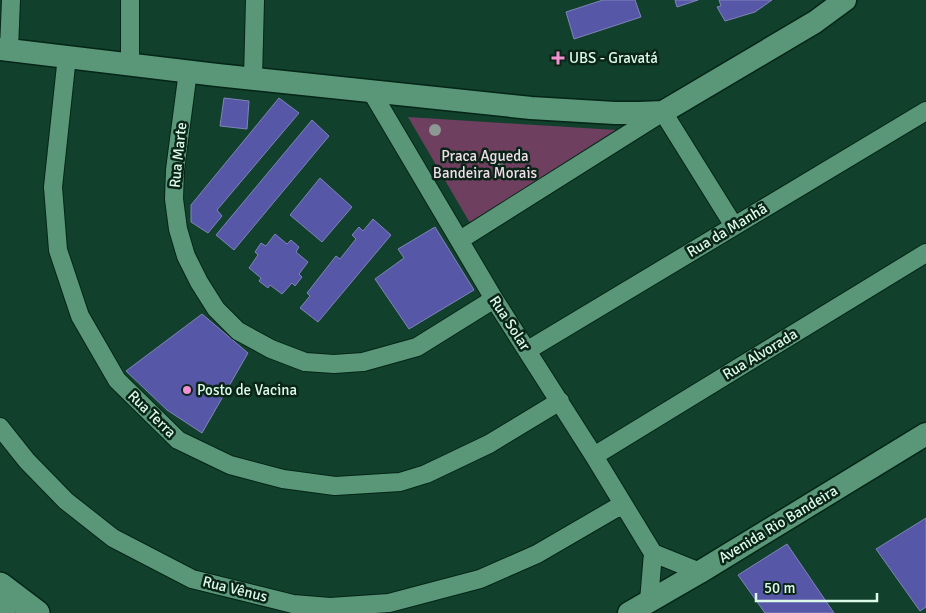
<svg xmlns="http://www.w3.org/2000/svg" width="926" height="613" font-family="Signika,sans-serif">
	<rect width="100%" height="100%" fill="#11412c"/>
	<path fill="#6e3f5e" d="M408,117L616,130L470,223Z"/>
	<path fill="#5757a7" stroke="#8084b9" d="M603,0H635L641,17L574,39L566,12Z
		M675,0H698L677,7Z
		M719,0H772L755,12L725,21L717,7L721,6Z
		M224,98L249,101L247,129L220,126Z
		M279,98L299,113L217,210L222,216L208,233L191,222V205Z
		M312,120L329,136L234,250L216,235Z
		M320,178L352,207L322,242L290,215Z
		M373,219L391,235L318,322L300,308L310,296L307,293L336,256L340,259L356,239L352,235L359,227L363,231Z
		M435,227L474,290L409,329L375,279L404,258L398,249Z
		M275,234L287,244L291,240L299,247L296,252L308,262L299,274L302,277L295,286L292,283L282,294L270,285L268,288L259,281L261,278L249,268L258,255L255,252L261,243L266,246Z
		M202,314L248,353L202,433L167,410L126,371Z
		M926,518V607L920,611L876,549Z
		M787,544L834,613H765L738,575Z"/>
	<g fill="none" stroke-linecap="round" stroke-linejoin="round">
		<g stroke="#042517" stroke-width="20">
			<path id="minor" d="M130,0V64
				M9,49L11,0
				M67,56L53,187L58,250L80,316L117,380L178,440L230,465L283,479L335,486L400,482L426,474L489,444L560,401
				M188,71L175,170L174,199L178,229L186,256L199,282L216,309L238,331L271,349L305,362L334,364L363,362L417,347L494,299
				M253,78L255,0
				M371,91L494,299L594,456L653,553L649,601
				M460,240L663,112L734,226
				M528,350L926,111
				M0,427L27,461L66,501L113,538L192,579L293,604L330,607L389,603L480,579L537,554L623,504
				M594,456L926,253
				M653,553L700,572"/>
		</g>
		<g stroke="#042517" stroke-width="25">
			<path id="tertiary" d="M0,49L217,75L531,108L615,113H639L663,112L815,22L845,0
				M629,613L700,572L926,434"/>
		</g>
		<g stroke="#042517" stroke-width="28">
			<path id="secondary" d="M0,585L37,613
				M0,610L3,613"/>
		</g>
		<use href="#minor" stroke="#5a9778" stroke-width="18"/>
		<use href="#tertiary" stroke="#5a9778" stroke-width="22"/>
		<use href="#secondary" stroke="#5a9778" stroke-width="25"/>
	</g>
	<g fill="#8d9794">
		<circle cx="435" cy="130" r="6"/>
		<circle cx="500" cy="169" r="6"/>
	</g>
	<g fill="#f491d3" stroke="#0a2418" stroke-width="2">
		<path d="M555.5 50.5h5v5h5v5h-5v5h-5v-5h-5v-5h5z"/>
		<circle cx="187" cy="390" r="5"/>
	</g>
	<g text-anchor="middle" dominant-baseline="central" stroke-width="5" stroke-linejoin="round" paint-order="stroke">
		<g font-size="15" fill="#dbfae8" stroke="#0a2418" text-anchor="start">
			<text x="569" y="58">UBS - Gravatá</text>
			<text x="197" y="390">Posto de Vacina</text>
		</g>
		<g font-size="15" fill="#dbfae8" stroke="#0a2418">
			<text transform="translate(178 155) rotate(-84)">Rua Marte</text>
			<text transform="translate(727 230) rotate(-31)">Rua da Manhã</text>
			<text transform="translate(510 323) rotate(57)">Rua Solar</text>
			<text transform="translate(760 354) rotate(-31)">Rua Alvorada</text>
			<text transform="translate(152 414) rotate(44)">Rua Terra</text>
			<text transform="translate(778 524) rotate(-31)">Avenida Rio Bandeira</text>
			<text transform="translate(235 589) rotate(14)">Rua Vênus</text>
		</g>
		<g font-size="15" fill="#f3ddea" stroke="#0a2418">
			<text x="485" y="156">Praca Agueda<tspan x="485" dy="17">Bandeira Morais</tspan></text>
		</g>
	</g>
	<path d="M756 593v8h121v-8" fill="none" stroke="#dbfae8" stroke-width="2.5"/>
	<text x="764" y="593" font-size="15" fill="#dbfae8" stroke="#0a2418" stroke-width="4" paint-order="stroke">50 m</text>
</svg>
